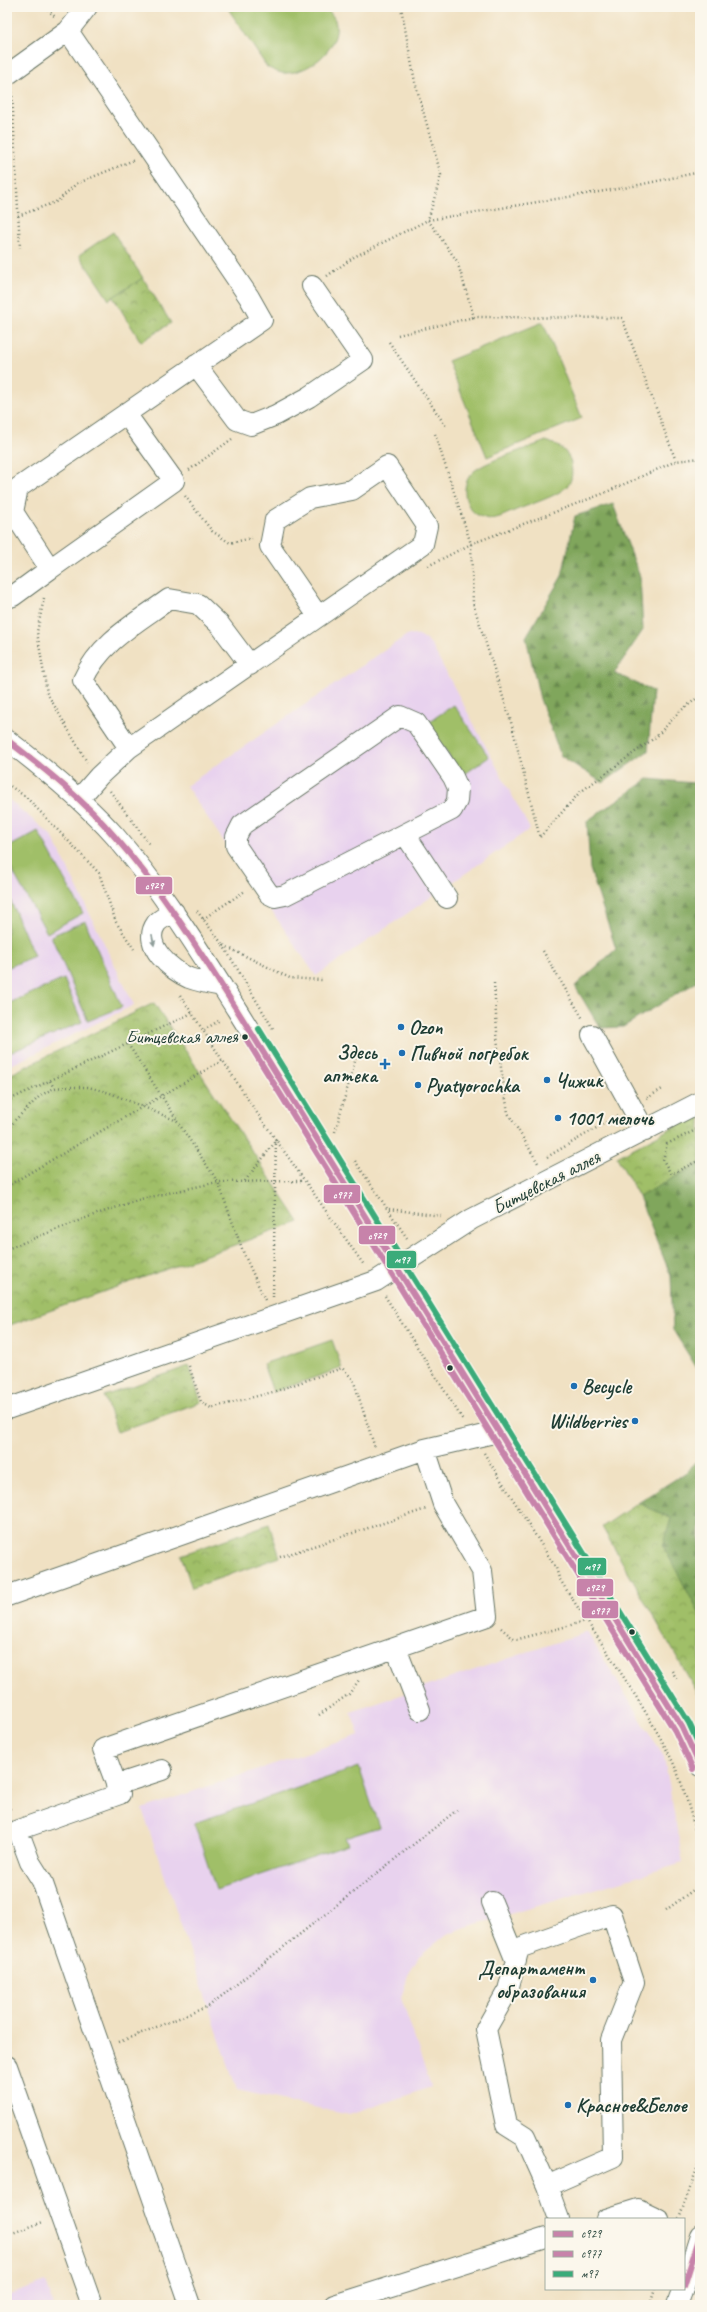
<svg xmlns="http://www.w3.org/2000/svg" width="707" height="2312" font-family="Caveat,sans-serif">
	<defs>
		<pattern id="forest-firs" width="22" height="20" patternUnits="userSpaceOnUse"><rect width="22" height="20" fill="#80a65c"/><path d="M5 1l3.5 6h-7zM16 11l3.5 6h-7z" fill="#68884d"/></pattern>
		<pattern id="park-crowns" width="20" height="18" patternUnits="userSpaceOnUse"><rect width="20" height="18" fill="#a0bf67"/><path d="M2 6a3 3 0 1 1 6 0M12 15a3 3 0 1 1 6 0" fill="none" stroke="#829c56"/></pattern>
	</defs>
	<rect width="100%" height="100%" fill="#fbf7ec"/>
	<filter id="ink" filterUnits="userSpaceOnUse"><feTurbulence type="fractalNoise" baseFrequency=".025" numOctaves="2"/><feDisplacementMap in="SourceGraphic" scale="8" xChannelSelector="R" yChannelSelector="G"/><feConvolveMatrix kernelMatrix="1 2 1 2 8 2 1 2 1" color-interpolation-filters="sRGB"/></filter>
	<filter id="wash" filterUnits="userSpaceOnUse"><feTurbulence type="fractalNoise" baseFrequency=".012" numOctaves="4" result="noise"/><feDisplacementMap in="SourceGraphic" scale="16" xChannelSelector="R" yChannelSelector="G"/><feGaussianBlur stdDeviation="0.9" result="paint"/><feColorMatrix in="noise" values="0 0 0 0 0 0 0 0 0 0 0 0 0 0 0 0 0 1.4 0 .05"/><feComposite in="paint" operator="in"/></filter>
	<g filter="url(#wash)">
		<rect width="100%" height="100%" fill="#f0e1c3"/>
		<path fill="#e8d2ee" d="M414,634L426,639L431,644L530,829L316,976L186,786L407,635Z
			M7,798L52,836L134,1005L7,1067Z
			M587,1632L664,1757L683,1863L466,1927L447,1934L419,1957L408,1975L401,1998L431,2087L349,2115L237,2090L142,1809L359,1735L351,1712Z
			M46,2282L54,2305H7V2296Z"/>
		<path fill="#a0bf67" stroke="#607e4e" d="M227,7H326C328,11 333,15 335,20C343,46 311,72 287,73C280,74 273,70 267,67Z
			M113,232L143,278L109,300L79,255Z
			M543,322L582,418L487,457L448,361Z
			M546,441C557,445 569,450 571,464C572,470 573,479 568,485C560,496 527,505 514,511C504,515 493,522 482,517C464,511 459,485 473,472C487,460 527,449 546,441Z
			M454,705L489,757L462,776L427,723Z
			M38,831L83,913L47,933L7,861V848Z
			M7,892L34,956L7,968Z
			M85,921L122,1007L88,1021L51,936Z
			M64,979L82,1022L7,1054V1004Z
			M332,1340L342,1368L273,1392L263,1364Z
			M359,1767L379,1827L345,1838L348,1845L216,1890L194,1823Z"/>
		<path fill="url(#forest-firs)" stroke="#507248" d="M613,504L640,577L643,630L614,673L653,691L648,751L603,783L561,756L540,699L526,637L562,576L575,516Z
			M648,779L694,783L700,786V980L623,1027L600,1028L575,986L616,949L590,869L587,821Z
			M700,1163V1373L673,1330L671,1276L639,1197Z
			M700,1458V1615L663,1546L671,1518L638,1503L685,1473Z"/>
		<path fill="url(#park-crowns)" stroke="#607e4e" d="M143,278L171,323L141,342L113,297Z
			M154,1003L299,1222L7,1326V1076Z
			M700,1113V1163L639,1197L617,1157Z
			M189,1366L201,1402L117,1432L104,1396Z
			M638,1503L671,1518L663,1546L700,1615V1697L602,1527Z
			M269,1524L280,1557L192,1588L181,1555Z"/>
	</g>
	<g filter="url(#ink)">
		<g fill="none" stroke-linecap="round" stroke-linejoin="round">
			<g stroke="#687666" stroke-width="22">
				<path id="minor" d="M7,75L68,31
					M196,365L237,420L251,425L276,415L309,397L363,360L312,286
					M50,569L174,481L126,414
					M7,598L13,596L50,569L13,512L18,488L262,320L249,297L68,31L87,7
					M400,716L416,723L453,777L458,788L457,801L452,810L285,895L275,897L269,894L236,846V837L242,825Z
					M7,740C45,769 83,800 115,836C162,890 199,950 237,1010L682,1727L700,1766
					M129,748L83,680C100,642 136,623 169,599L198,604L220,625L250,665
					M79,799L99,776L129,748L423,544L427,526L387,466L352,490L310,498L275,520L270,546L318,616
					M405,834L447,898
					M174,912C169,915 159,919 156,924C141,945 172,971 189,978C200,982 211,984 222,986
					M592,1035L645,1131
					M7,1409L376,1281L472,1219L700,1102
					M7,1596L425,1449
					M396,1648L420,1710
					M116,1785L162,1770
					M492,1902L516,1961
					M7,2066L92,2305
					M547,2186L525,2137L506,2125L486,2029L508,1990L519,1948L612,1915L634,1982L611,2040L613,2157L547,2186L559,2219
					M606,2219L638,2209L659,2219
					M684,2286L700,2236
					M190,2305L42,1881L30,1862L18,1830L120,1794L103,1749L487,1616L482,1571L443,1504L425,1449L498,1432
					M334,2305L546,2238
					M677,2305L683,2289"/>
			</g>
			<path stroke="#687666" stroke-width="2.5" stroke-dasharray="1 3" stroke-linecap="butt" d="M45,7L56,18
				M401,7L415,82L441,175L428,220L457,261L474,317L622,318L676,461
				M12,92L20,248
				M18,216L58,201L76,184L134,160
				M327,276L354,257L428,220L629,187L700,172
				M398,335L474,317
				M389,342L447,428
				M435,434L471,544L473,603L511,722L540,838
				M189,470L232,439
				M185,496L212,531L230,543L252,538
				M428,566L471,544L602,494L676,461L700,458
				M44,598L37,632L47,693L87,762
				M7,784L26,797L99,873L116,922L134,949
				M110,791L150,845
				M540,837L579,793L657,736L679,712L700,696
				M197,911L223,945L290,978L322,980
				M203,919L245,891
				M223,945L274,1030
				M543,951L583,1019
				M494,983L498,1048L508,1113L538,1163
				M180,995L255,1110L364,1265
				M204,1030L220,1020
				M128,1044L177,1120
				M50,1081L54,1088
				M647,1098L664,1088
				M7,1101L192,1013
				M700,1128L667,1144L663,1160L671,1174L700,1160
				M335,1132L357,1054
				M7,1134L14,1121L40,1096L54,1088L67,1087H88L110,1093L177,1121L218,1182L244,1254L265,1300
				M547,1157L617,1116
				M355,1161L407,1238
				M245,1181L276,1141
				M7,1186L223,1060
				M389,1209L441,1216
				M7,1249L91,1216L141,1199L218,1182L304,1181
				M385,1296L463,1420
				M273,1297L276,1140
				M189,1366L201,1402L211,1408L273,1392L342,1368L353,1379L375,1448
				M484,1453L556,1568L559,1578C596,1637 638,1694 670,1756C684,1784 693,1821 700,1851
				M280,1557L426,1509
				M501,1628L515,1640L586,1621
				M672,1671L678,1681
				M319,1715L349,1694L359,1680
				M7,1801L11,1812
				M666,1910L700,1885
				M119,2042L209,2006L457,1810
				M679,2219L700,2160
				M7,2235L43,2222
				M650,2305L655,2289"/>
			<use href="#minor" stroke="#fff" stroke-width="20"/>
			<g stroke="#fbf7ec" stroke-width="9">
				<path id="bus-1" d="M7,740C45,769 84,800 115,837C162,890 199,950 237,1010L682,1727L700,1766
					M684,2286L700,2236"/>
			</g>
			<g stroke="#fbf7ec" stroke-width="9">
				<path id="bus-2" d="M245,1037L675,1731L693,1769"/>
			</g>
			<g stroke="#fbf7ec" stroke-width="9">
				<path id="bus-3" d="M259,1029L689,1723L700,1747"/>
			</g>
			<use href="#bus-1" stroke="#c783aa" stroke-width="6"/>
			<use href="#bus-2" stroke="#c783aa" stroke-width="6"/>
			<use href="#bus-3" stroke="#3bab7a" stroke-width="6"/>
		</g>
		<defs><path id="oneway-solid" d="M-6-.8H1V-3.2L6.5 0L1 3.2V.8H-6Z"/></defs>
		<use fill="#8f9e9a" href="#oneway-solid" transform="translate(153 940) rotate(79)"/>
	</g>
	<g fill="#1f6fb2" stroke="#fbf7ec" stroke-width="1.5">
		<circle cx="401" cy="1027" r="4"/>
		<circle cx="402" cy="1053" r="4"/>
		<path d="M383 1058h4v4h4v4h-4v4h-4v-4h-4v-4h4z"/>
		<circle cx="547" cy="1080" r="4"/>
		<circle cx="418" cy="1085" r="4"/>
		<circle cx="558" cy="1118" r="4"/>
		<circle cx="574" cy="1386" r="4"/>
		<circle cx="635" cy="1421" r="4"/>
		<circle cx="593" cy="1980" r="4"/>
		<circle cx="568" cy="2105" r="4"/>
	</g>
	<g fill="#1f3d34" stroke="#fbf7ec" stroke-width="1.5">
		<circle cx="245" cy="1037" r="3.5"/>
		<circle cx="450" cy="1368" r="3.5"/>
		<circle cx="632" cy="1632" r="3.5"/>
	</g>
	<g text-anchor="middle" dominant-baseline="central" stroke-width="4" stroke-linejoin="round" paint-order="stroke">
		<g font-size="19" fill="#1f3d34" stroke="#fbf7ec" text-anchor="end">
			<text x="238" y="1037">Битцевская аллея</text>
		</g>
		<g font-size="20" font-weight="bold" fill="#1f3d34" stroke="#fbf7ec" text-anchor="start">
			<text x="409" y="1027">Ozon</text>
			<text x="377" y="1052" text-anchor="end">Здесь<tspan x="377" dy="23">аптека</tspan></text>
			<text x="410" y="1053">Пивной погребок</text>
			<text x="555" y="1080">Чижик</text>
			<text x="426" y="1085">Pyatyorochka</text>
			<text x="566" y="1118">1001 мелочь</text>
			<text x="582" y="1386">Becycle</text>
			<text x="627" y="1421" text-anchor="end">Wildberries</text>
			<text x="585" y="1968" text-anchor="end">Департамент<tspan x="585" dy="23">образования</tspan></text>
			<text x="576" y="2105">Красное&amp;Белое</text>
		</g>
		<g font-size="20" fill="#1f3d34" stroke="#fbf7ec">
			<text transform="translate(546 1182) rotate(-27)">Битцевская аллея</text>
		</g>
	</g>
	<g stroke="#fbf7ec" stroke-width="1.5">
		<rect x="135" y="876" width="38" height="19" rx="4" fill="#c783aa"/>
		<rect x="323" y="1184" width="38" height="20" rx="4" fill="#c783aa"/>
		<rect x="358" y="1225" width="38" height="20" rx="4" fill="#c783aa"/>
		<rect x="386" y="1250" width="31" height="19" rx="4" fill="#3bab7a"/>
		<rect x="577" y="1557" width="30" height="19" rx="4" fill="#3bab7a"/>
		<rect x="576" y="1578" width="38" height="19" rx="4" fill="#c783aa"/>
		<rect x="581" y="1600" width="38" height="19" rx="4" fill="#c783aa"/>
	</g>
	<g font-size="11" text-anchor="middle" font-weight="bold" fill="#fff">
		<text x="154" y="889">с929</text>
		<text x="342" y="1198">с977</text>
		<text x="377" y="1239">с929</text>
		<text x="402" y="1263">м97</text>
		<text x="592" y="1570">м97</text>
		<text x="595" y="1591">с929</text>
		<text x="600" y="1614">с977</text>
	</g>
	<rect width="707" height="2312" fill="none" stroke="#fbf7ec" stroke-width="24"/>
	<rect x="545" y="2218" width="140" height="72" fill="#fbf7ec" stroke="#a3ada2"/>
	<rect x="553" y="2231" width="20" height="6" fill="#c783aa" stroke="#a3ada2"/>
	<text x="581" y="2238" font-size="12" fill="#1f3d34">с929</text>
	<rect x="553" y="2251" width="20" height="6" fill="#c783aa" stroke="#a3ada2"/>
	<text x="581" y="2258" font-size="12" fill="#1f3d34">с977</text>
	<rect x="553" y="2271" width="20" height="6" fill="#3bab7a" stroke="#a3ada2"/>
	<text x="581" y="2278" font-size="12" fill="#1f3d34">м97</text>
</svg>
